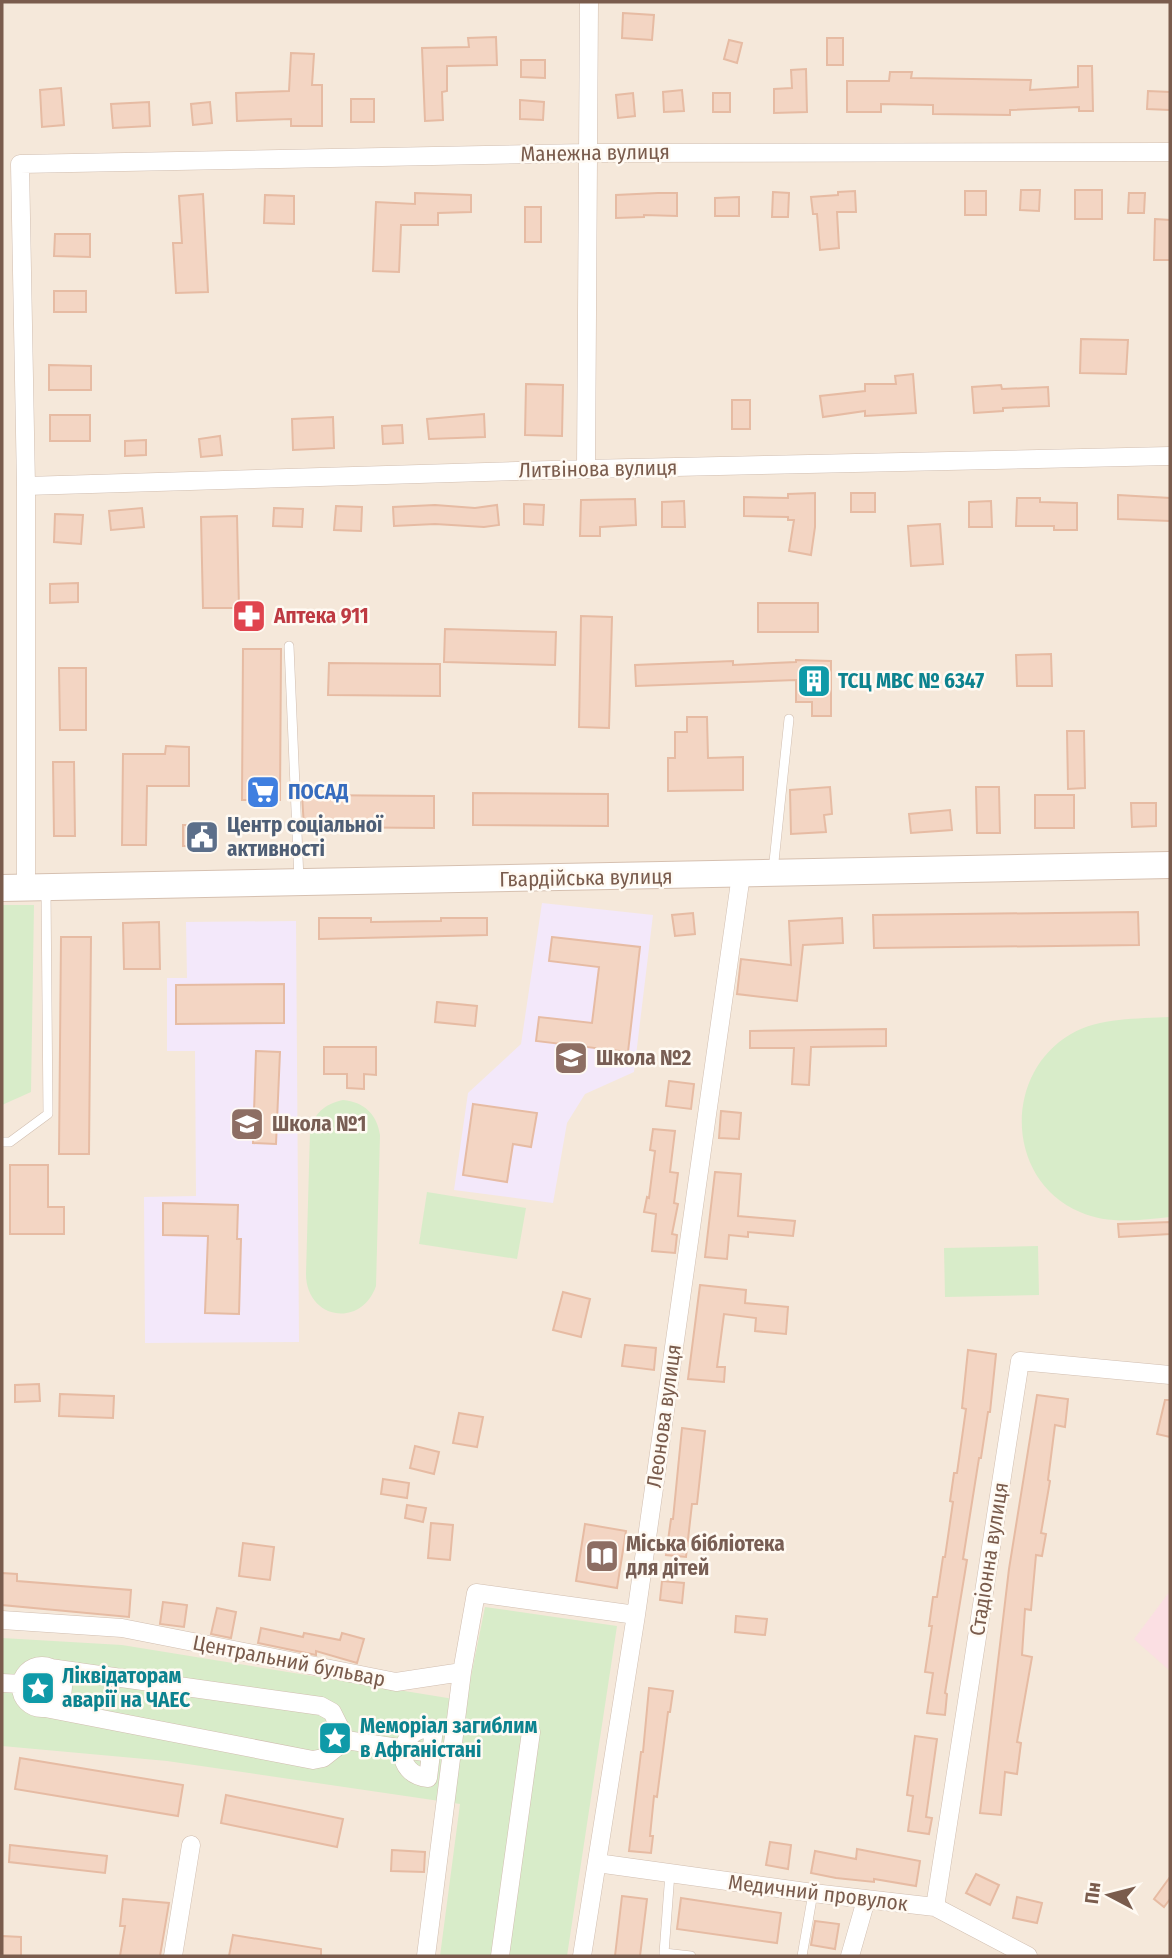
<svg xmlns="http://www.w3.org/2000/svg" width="1172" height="1958" font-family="'Fira Sans Condensed',sans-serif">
	<rect width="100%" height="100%" fill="#fdf6ec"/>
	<path fill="#f5e8da" d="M2,2H1170V1956H2Z"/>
	<path fill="#f3e8fa" d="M542,903L653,915L634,1072L585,1094L567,1123L553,1203L454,1190L468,1093L521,1044Z
		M296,921L299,1342L145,1343L144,1197L196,1196L195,1051H167V978H187L186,922Z"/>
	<path fill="#fbdfe3" d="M1170,1591V1671L1134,1639Z"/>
	<path fill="#d8ecc9" d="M2,905H34L31,1092L2,1105Z
		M1170,1017V1217C1140,1220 1109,1225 1080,1212C1006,1181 1002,1074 1071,1034C1100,1017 1137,1019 1170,1017Z
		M343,1100C364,1102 377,1114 380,1135L376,1286C361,1329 306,1319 306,1274L310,1131C314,1113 325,1104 343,1100Z
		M427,1192L526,1208L517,1259L419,1244Z
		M1038,1246L1039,1295L945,1297L944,1248Z
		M485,1607L617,1626L567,1956H440L460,1804L167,1761L2,1746V1638L122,1645L466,1701Z"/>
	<path fill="#f3d5c3" stroke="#e6bba3" stroke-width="2" d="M623,13L654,15L652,40L622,38Z
		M496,37L497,65L447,66V91L442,92L443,120L425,121L422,48L469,47L468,38Z
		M827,38H843V65H827Z
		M729,40L742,43L737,63L724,59Z
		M291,53L314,54L312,85H322V126H291V119L237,121L236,93L289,91Z
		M521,60H545V78L521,77Z
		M1078,66H1092L1093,111H1079V107L1010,110V115L933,114V105L881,104V112H847V81H889L890,72H912L911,78L1031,80L1030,90L1078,87Z
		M806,69L807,112L774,113V89L792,88L791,70Z
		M61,88L64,125L42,127L40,90Z
		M682,90L684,111L664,112L663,92Z
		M1148,91L1170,92V110L1147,109Z
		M633,93L635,116L618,118L616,95Z
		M713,93H730V112H713Z
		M351,99H374V122H351Z
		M520,100L544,102L543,120L520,119Z
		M149,102L150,126L113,128L111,104Z
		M210,102L212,123L193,125L191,104Z
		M1021,190H1040L1039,211L1020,210Z
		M1075,190H1102V219H1075Z
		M855,191L856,212H837L839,248L820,250L817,214H813L811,197L838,195V192Z
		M965,191H986V215H965Z
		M773,192L789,193L788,217H772Z
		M415,193L471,195V212L438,213V225H401L399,272L373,271L376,202L415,204Z
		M658,193H677V216L644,215V217L616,218V195Z
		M1129,193H1145L1144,213H1128Z
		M203,194L208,292L176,293L173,243H182L179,196Z
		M265,195L294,196V224L264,223Z
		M739,197V216H715V198Z
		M525,207H541V242H525Z
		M1155,219L1170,220V260H1154Z
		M55,234H90V257L54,256Z
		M54,291H86V312H54Z
		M1081,339L1128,340L1126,374L1080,373Z
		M49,365L91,366V390H49Z
		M913,374L916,413L865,416V411L823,417L820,396L865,391V384H896L895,376Z
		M526,384L563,385L562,436L525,435Z
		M1001,385L1002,389L1048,387L1049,406L1003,408V411L974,413L972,387Z
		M732,400H750V429H732Z
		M484,414L485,437L429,439L427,419Z
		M50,415H90V441H50Z
		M333,417L334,448L293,450L292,419Z
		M402,425L403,443L383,444L382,426Z
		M220,436L222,455L201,457L199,439Z
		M146,440V455L125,456V441Z
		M815,493V527L811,555L789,551L794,520H788V517L744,516V497L788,498V494Z
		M851,493H875V512H851Z
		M1118,495L1170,498V521L1118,519Z
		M1017,498H1040V502L1077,503V530H1054V526H1016Z
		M635,499L636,525L600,527V536H580L581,500Z
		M684,501L685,527H662V502Z
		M991,501L992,527H969V502Z
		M524,504L544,505L543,525L524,524Z
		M435,505L475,508L497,505L499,525L484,527L435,524L394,526L393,507Z
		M336,506L362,507L361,531L334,530Z
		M142,508L144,527L111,530L109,511Z
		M274,508L303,509L302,527L273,526Z
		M55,514L83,515L81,544L54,542Z
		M237,516L239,608H203L201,517Z
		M940,524L943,564L911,566L908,526Z
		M78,583V602L50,603V584Z
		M758,603H818V632H758Z
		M581,616L612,617L609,728L579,727Z
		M445,629L556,632L555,665L444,662Z
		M243,649H281L280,800H242Z
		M1051,654L1052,686H1017L1016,655Z
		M796,660L831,661V716H812V702H796V680L636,686L635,665L733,661V665L796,662Z
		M329,663L440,664V696L328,695Z
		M59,668H86V730H60Z
		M687,717H707L708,758L743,757V790L668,791V758H675V732H687Z
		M1067,731H1084L1085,788L1068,789Z
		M166,746L189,747V786H147L146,845H122L123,754H165Z
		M53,762H74L75,836H54Z
		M830,787L832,814L824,815L826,832L791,834L790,790Z
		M976,787H999L1000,833H977Z
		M473,793L608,794V826L473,825Z
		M302,795L434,796V828L304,827Z
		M1035,795H1074V828H1035Z
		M1131,803H1156V826L1132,827Z
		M950,810L952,830L911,833L909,814Z
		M183,825H209V846H183Z
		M1138,912L1139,945L874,948L873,915Z
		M693,913L695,934L675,936L672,915Z
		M319,918H371V922L441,921V918H487V935L319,939Z
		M842,918L843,943L803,945L797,1001L737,994L741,959L791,965L789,921Z
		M159,922L160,969H124L123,923Z
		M61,937H91L89,1154H59Z
		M552,937L640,947L628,1052L536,1041L539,1017L592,1023L599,967L549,961Z
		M284,984V1023L176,1024V985Z
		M437,1002L477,1006L475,1026L435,1022Z
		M886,1029V1046L811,1047L809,1085L792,1084L794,1048H750V1031Z
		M324,1047H376V1075L364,1074V1089L347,1088V1074H324Z
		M256,1051L280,1052L276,1144L253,1143Z
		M669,1081L694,1084L691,1109L666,1106Z
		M473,1104L537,1113L531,1147L513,1144L507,1182L463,1175Z
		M721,1111L741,1113L739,1139L719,1138Z
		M653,1129L675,1131L670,1172L678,1173L674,1203L678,1204L672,1234L677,1235L675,1253L652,1251L656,1214L644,1212L647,1197L649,1198L655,1151L650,1150Z
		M10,1165H48V1207H64V1234H10Z
		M715,1172L741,1174L738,1216L795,1221L793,1236L748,1232V1237L729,1235L727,1259L705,1257Z
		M163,1203L238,1205L237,1239H241L239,1314L205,1313L208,1236L163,1235Z
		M1170,1222V1234L1119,1237L1118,1224Z
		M700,1285L746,1290L745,1303L788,1307L786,1334L755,1331L756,1318L724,1314L717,1367H725L724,1382L688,1379Z
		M563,1292L590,1299L581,1337L553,1330Z
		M625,1345L656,1348L654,1370L622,1366Z
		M968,1350L996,1354L990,1412H988L981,1458H979L963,1559L967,1560L945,1693L947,1694L945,1715L927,1713L933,1673L925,1672L932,1626H929L933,1597H937L943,1557H945L953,1502L950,1501L954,1473H957L966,1409L962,1408Z
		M39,1384L40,1401L15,1402V1385Z
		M60,1394L114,1396L113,1418L59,1416Z
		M1037,1395L1068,1399L1065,1427L1055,1425L1048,1480L1050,1481L1041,1533L1046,1534L1042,1556L1036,1555L1031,1610L1025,1609L1022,1655L1032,1657L1017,1742L1021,1743L1017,1774L1005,1772L1001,1815L980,1813L1009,1569Z
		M1165,1400H1170V1437L1157,1434Z
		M459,1413L483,1417L477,1447L453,1443Z
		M682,1428L705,1431L697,1504H692L686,1557L666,1555L671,1519H673Z
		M415,1446L439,1452L434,1474L410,1468Z
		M383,1479L409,1483L407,1498L381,1494Z
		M407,1505L426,1508L423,1522L405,1518Z
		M431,1523L453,1525L450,1560L428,1558Z
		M585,1524L626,1531L617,1588L576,1581Z
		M243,1543L274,1547L270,1580L239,1576Z
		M2,1573L17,1574V1581L131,1590L129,1617L2,1605Z
		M662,1581L684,1583L682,1603L660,1600Z
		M163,1602L187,1605L184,1627L160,1624Z
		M217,1608L236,1612L231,1638L211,1634Z
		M736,1616L767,1619L765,1635L735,1632Z
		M261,1628L303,1637L304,1633L340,1640L342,1633L364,1639L357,1663L316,1651V1655L258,1643Z
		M649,1688L673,1691L670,1712H668L657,1797L654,1796L650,1836H653L651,1853L629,1851L641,1752H643Z
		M915,1736L937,1739L926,1817L932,1818L929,1834L908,1831L913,1796L907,1795Z
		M20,1758L183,1785L178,1816L15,1789Z
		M226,1795L343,1819L337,1847L221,1823Z
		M770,1842L791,1845L788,1869L766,1865Z
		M10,1845L107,1856L105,1873L9,1862Z
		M857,1849L920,1861L916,1886L874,1879V1882L836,1878L811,1873L815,1851L856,1859Z
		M392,1850L425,1852L424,1872L391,1871Z
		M976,1874L999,1885L990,1905L966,1893Z
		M1170,1877V1899L1164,1907L1154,1899Z
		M622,1896L647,1899L640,1956H615Z
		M1017,1897L1042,1903L1037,1923L1013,1918Z
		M681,1898L781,1913L777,1943L677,1929Z
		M123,1899L169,1903L160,1956H120L125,1926H120Z
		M815,1921L839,1924L835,1949L811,1945Z
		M233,1935L321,1949V1956H229Z
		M2,1936L21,1937V1956H2Z"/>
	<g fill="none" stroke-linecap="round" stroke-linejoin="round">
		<g stroke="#d1beb0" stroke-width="10">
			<path id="lane" d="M289,646L299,880
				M773,871L789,719
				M2,1142H10L48,1114L46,891
				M670,1873L664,1953L691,1956
				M802,1956L813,1893"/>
		</g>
		<g stroke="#d1beb0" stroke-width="19">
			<path id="street" d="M586,469L589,2
				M26,486L586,469L1170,456
				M26,887V486L20,164L587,153L1170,152
				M2,1620L122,1628L396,1682L462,1672L476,1593L636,1615
				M21 1687a21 21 0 1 1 42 0a21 21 0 1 1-42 0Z
				M50,1668L321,1706L332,1712L346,1740
				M2,1683L22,1684
				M40,1707L313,1760L323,1758L346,1740L431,1753
				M431,1728L434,1729L428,1778C393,1775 395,1729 431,1728Z
				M597,1863L813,1893L935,1907L1028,1956
				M935,1907L1020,1361L1170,1375
				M173,1956L191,1845
				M426,1956L462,1672
				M500,1956L531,1732
				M582,1956L636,1615L741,875
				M850,1956L866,1900"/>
		</g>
		<g stroke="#d6c0b0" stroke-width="28">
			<path id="secondary" d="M2,888L1170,865"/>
		</g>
		<use href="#lane" stroke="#fff" stroke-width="9"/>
		<use href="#street" stroke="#fff" stroke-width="18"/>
		<use href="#secondary" stroke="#fff" stroke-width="26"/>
	</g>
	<defs>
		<g id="pharmacy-square" transform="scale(1.75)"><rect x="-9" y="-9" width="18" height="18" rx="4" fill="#e0444e" stroke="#fffaf3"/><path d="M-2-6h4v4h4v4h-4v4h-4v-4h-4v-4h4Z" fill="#fff"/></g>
		<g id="building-square" transform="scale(1.75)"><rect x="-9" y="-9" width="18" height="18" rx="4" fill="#0f9aa8" stroke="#fffaf3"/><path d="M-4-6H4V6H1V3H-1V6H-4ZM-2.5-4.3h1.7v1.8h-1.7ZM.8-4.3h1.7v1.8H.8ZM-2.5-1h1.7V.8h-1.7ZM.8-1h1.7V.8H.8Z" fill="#fff"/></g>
		<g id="supermarket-square" transform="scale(1.75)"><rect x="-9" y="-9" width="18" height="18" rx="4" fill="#3f7fe0" stroke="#fffaf3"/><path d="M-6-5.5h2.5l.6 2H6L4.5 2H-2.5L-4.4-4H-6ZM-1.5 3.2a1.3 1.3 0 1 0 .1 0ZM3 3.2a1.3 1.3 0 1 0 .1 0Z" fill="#fff"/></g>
		<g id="civic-square" transform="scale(1.75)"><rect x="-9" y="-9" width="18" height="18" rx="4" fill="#5c6f8a" stroke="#fffaf3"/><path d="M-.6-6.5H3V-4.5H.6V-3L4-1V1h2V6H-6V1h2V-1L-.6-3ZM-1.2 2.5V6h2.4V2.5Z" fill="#fff"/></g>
		<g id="school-square" transform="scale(1.75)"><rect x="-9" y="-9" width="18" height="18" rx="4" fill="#8d6e63" stroke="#fffaf3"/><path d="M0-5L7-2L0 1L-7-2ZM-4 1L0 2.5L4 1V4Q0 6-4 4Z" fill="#fff"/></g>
		<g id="library-square" transform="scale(1.75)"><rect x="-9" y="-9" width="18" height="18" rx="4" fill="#8d6e63" stroke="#fffaf3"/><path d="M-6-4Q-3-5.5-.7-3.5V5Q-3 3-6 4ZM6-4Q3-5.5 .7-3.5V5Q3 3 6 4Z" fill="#fff"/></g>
		<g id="sight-square" transform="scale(1.75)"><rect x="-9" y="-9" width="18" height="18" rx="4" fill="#0f9aa8" stroke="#fffaf3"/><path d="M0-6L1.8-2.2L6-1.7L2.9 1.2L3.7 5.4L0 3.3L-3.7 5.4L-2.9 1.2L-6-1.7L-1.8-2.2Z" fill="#fff"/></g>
	</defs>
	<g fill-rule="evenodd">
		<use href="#pharmacy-square" x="249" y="616"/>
		<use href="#building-square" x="814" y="681"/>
		<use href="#supermarket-square" x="263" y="792"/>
		<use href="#civic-square" x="202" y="837"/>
		<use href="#school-square" x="571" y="1058"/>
		<use href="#school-square" x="247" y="1124"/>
		<use href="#library-square" x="602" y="1556"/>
		<use href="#sight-square" x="38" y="1688"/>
		<use href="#sight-square" x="335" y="1738"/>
	</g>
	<g text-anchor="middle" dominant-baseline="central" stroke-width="5" stroke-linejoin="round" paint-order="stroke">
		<g font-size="21" fill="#7a5c4d" stroke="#fffaf3">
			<text transform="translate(595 153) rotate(-1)">Манежна вулиця</text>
			<text transform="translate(598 469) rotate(-1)">Литвінова вулиця</text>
			<text transform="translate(586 878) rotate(-1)">Гвардійська вулиця</text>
			<text transform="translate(664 1416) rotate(-82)">Леонова вулиця</text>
			<text transform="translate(989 1559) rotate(-81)">Стадіонна вулиця</text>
			<text transform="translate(289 1661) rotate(11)">Центральний бульвар</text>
			<text transform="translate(818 1893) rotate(7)">Медичний провулок</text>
		</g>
		<g font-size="21" font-weight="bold" fill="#be3a42" stroke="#fffaf3" text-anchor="start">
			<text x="274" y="616">Аптека 911</text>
		</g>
		<g font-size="21" font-weight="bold" fill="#0d838f" stroke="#fffaf3" text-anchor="start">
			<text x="838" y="681">ТСЦ МВС № 6347</text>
			<text x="62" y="1676">Ліквідаторам<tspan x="62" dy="24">аварії на ЧАЕС</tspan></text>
			<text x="360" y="1726">Меморіал загиблим<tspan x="360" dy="24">в Афганістані</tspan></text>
		</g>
		<g font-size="21" font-weight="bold" fill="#366cbe" stroke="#fffaf3" text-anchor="start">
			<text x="288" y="792">ПОСАД</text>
		</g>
		<g font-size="21" font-weight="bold" fill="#4e5e75" stroke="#fffaf3" text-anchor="start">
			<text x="227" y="825">Центр соціальної<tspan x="227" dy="24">активності</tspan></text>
		</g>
		<g font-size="21" font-weight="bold" fill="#785e54" stroke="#fffaf3" text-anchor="start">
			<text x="596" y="1058">Школа №2</text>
			<text x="272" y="1124">Школа №1</text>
			<text x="626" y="1544">Міська бібліотека<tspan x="626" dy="24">для дітей</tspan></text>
		</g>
	</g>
	<rect width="1172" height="1958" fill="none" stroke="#7a5c4d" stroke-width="7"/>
	<g transform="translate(1109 1895) rotate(277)" stroke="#fffaf3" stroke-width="5" paint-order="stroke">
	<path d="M0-5L12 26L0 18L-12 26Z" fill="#7a5c4d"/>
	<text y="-10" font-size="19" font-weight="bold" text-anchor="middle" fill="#7a5c4d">Пн</text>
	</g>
</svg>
